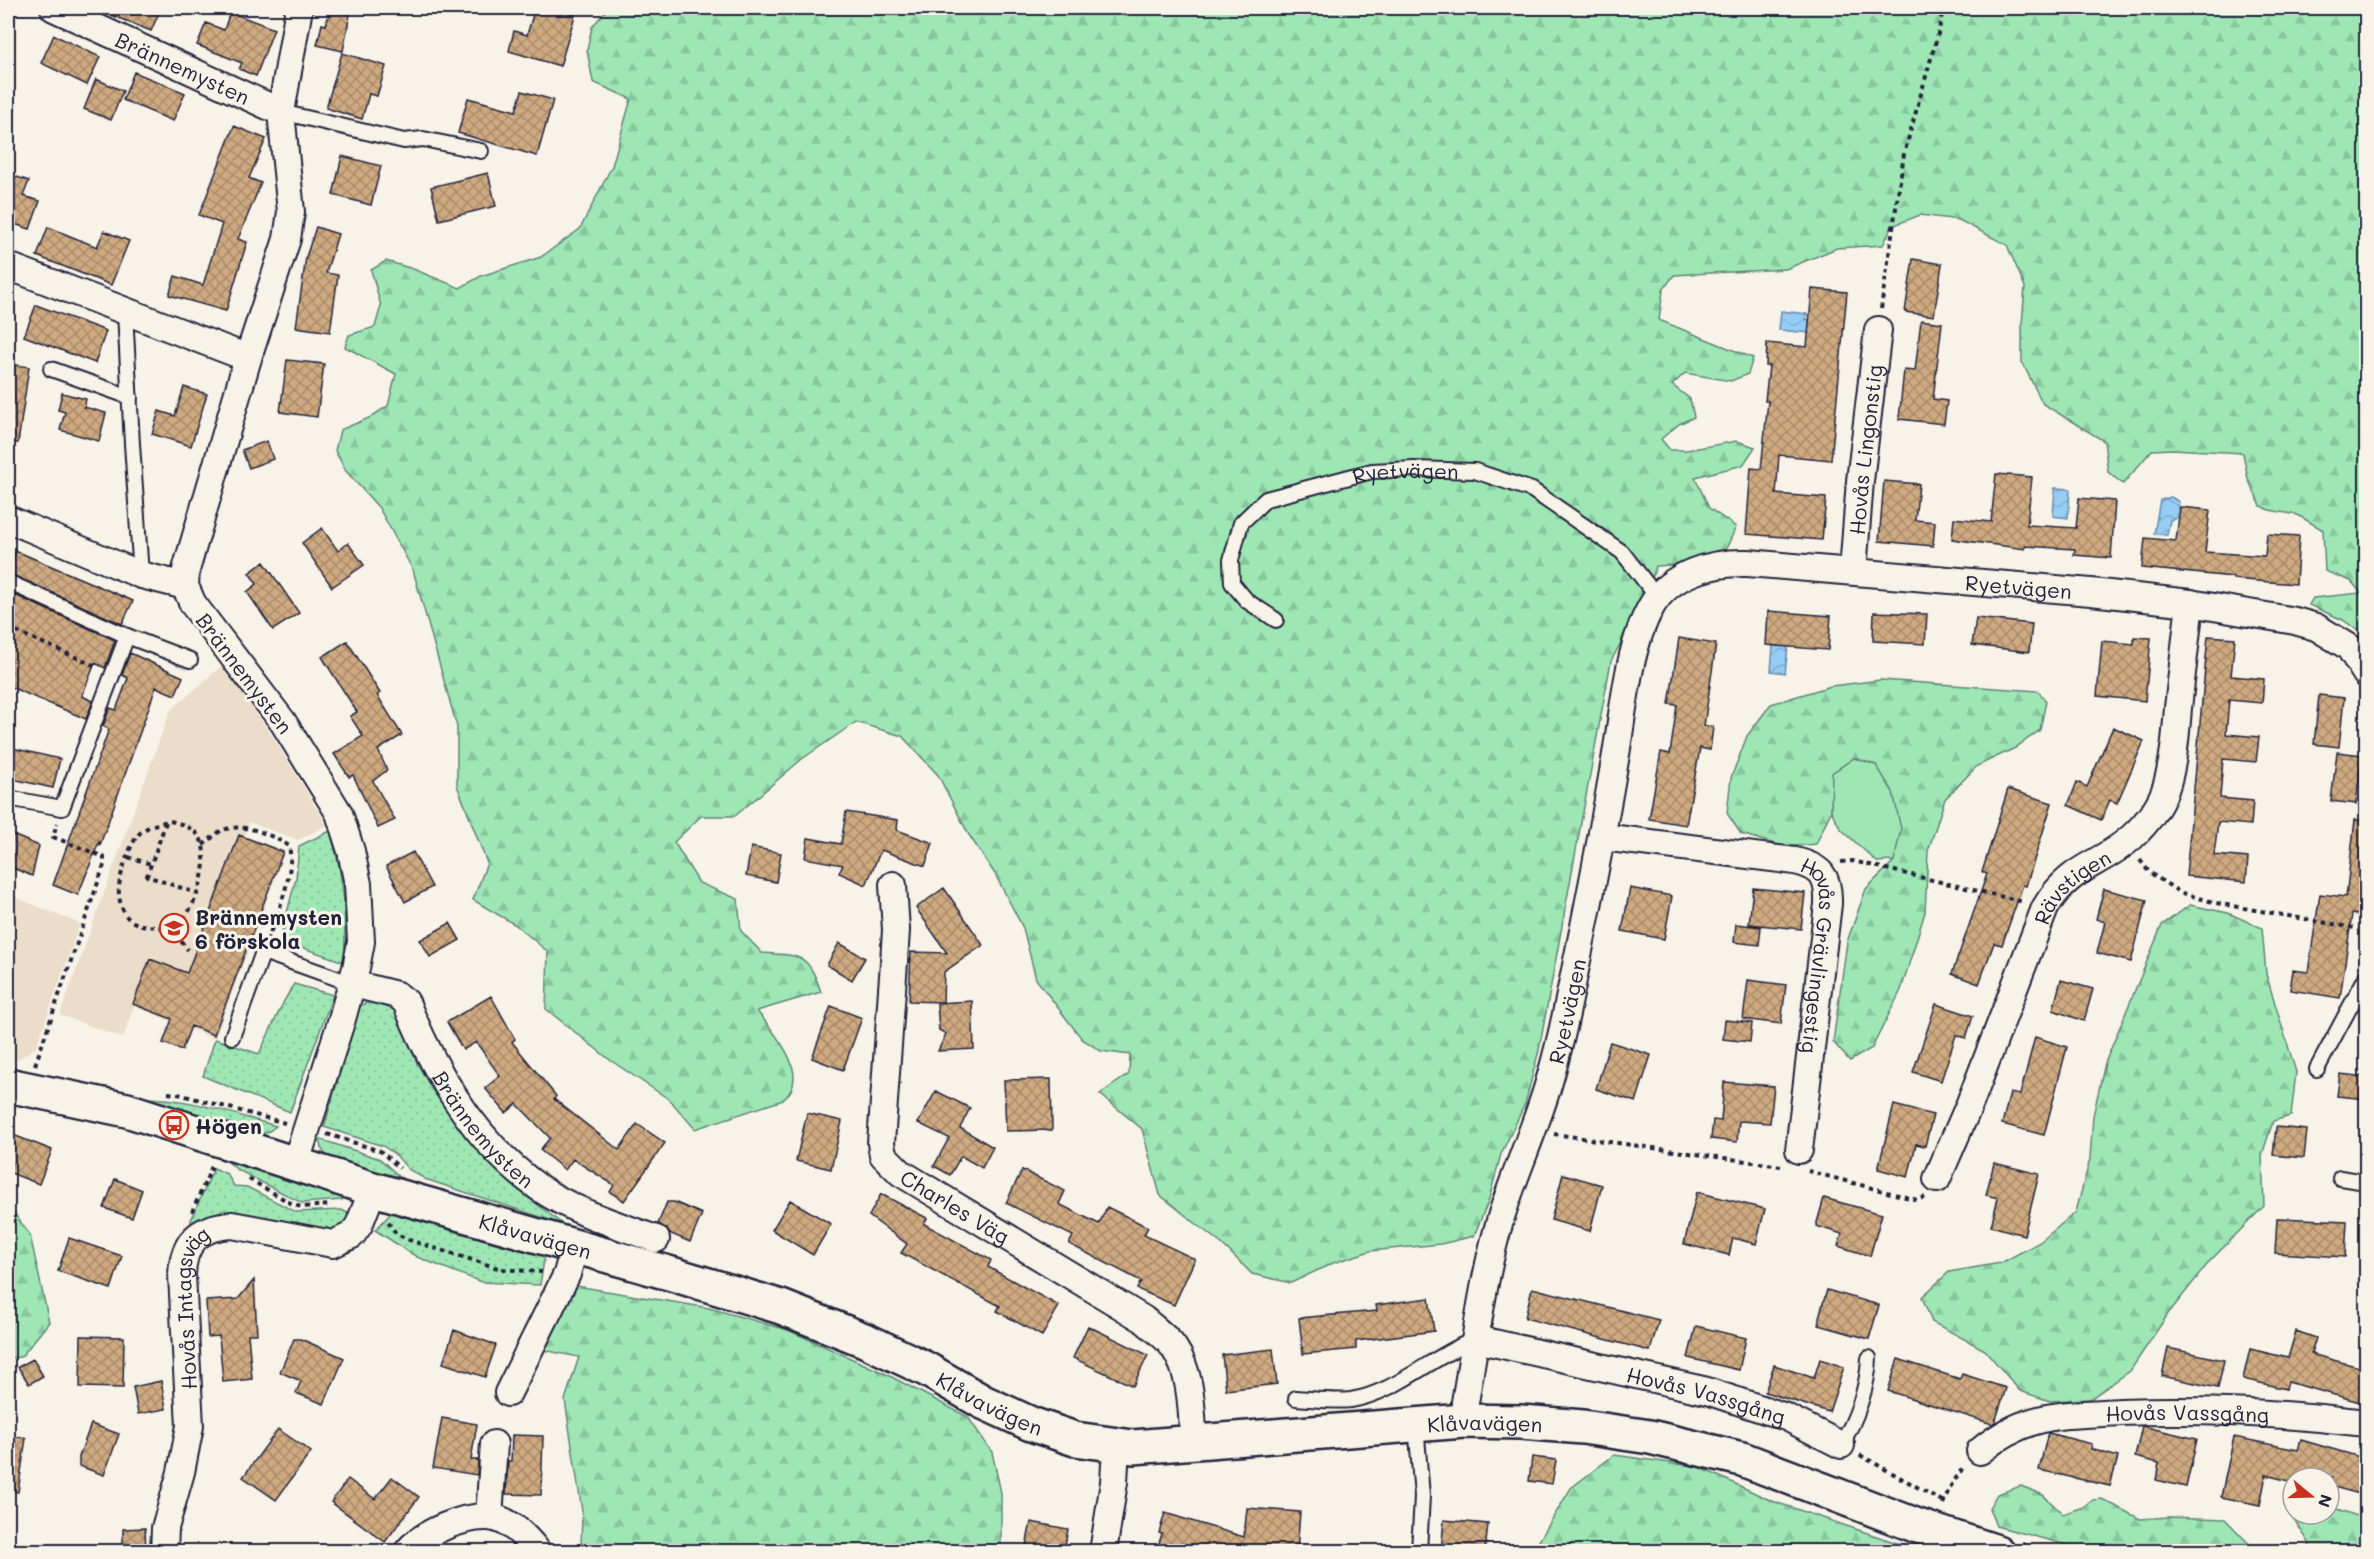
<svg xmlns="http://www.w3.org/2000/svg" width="2374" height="1559" font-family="Mali,sans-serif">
	<defs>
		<pattern id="grass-dots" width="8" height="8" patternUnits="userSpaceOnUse" patternTransform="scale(1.5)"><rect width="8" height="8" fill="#9ee7b5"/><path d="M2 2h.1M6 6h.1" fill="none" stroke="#88c69d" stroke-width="1.8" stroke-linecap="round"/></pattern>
		<pattern id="forest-firs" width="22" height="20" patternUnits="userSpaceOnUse" patternTransform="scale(1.5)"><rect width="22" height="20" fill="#9ee7b5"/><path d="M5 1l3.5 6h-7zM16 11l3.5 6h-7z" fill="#88c69d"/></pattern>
		<pattern id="water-waves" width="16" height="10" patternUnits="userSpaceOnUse" patternTransform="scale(1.5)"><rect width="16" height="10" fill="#96cdf5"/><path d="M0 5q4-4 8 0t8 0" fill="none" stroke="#81b0d3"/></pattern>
		<pattern id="building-cross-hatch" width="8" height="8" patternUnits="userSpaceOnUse" patternTransform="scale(1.5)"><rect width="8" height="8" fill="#cfaa81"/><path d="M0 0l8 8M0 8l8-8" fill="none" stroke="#a88a6b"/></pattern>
	</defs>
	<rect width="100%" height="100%" fill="#f7f3e8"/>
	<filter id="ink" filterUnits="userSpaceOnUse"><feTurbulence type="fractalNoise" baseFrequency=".0167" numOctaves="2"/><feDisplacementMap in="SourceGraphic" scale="12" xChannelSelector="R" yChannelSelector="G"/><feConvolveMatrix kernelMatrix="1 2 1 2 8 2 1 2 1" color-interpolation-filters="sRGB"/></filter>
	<g filter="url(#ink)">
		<path fill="#ebddc9" d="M223,665L275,740L327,825L298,840L249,822L245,836L285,851L215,1039L134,1006L123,1038L60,1015L170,711Z
			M8,894L80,924L36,1047L16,1061L8,1059Z"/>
		<path fill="url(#grass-dots)" stroke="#608478" stroke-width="1.5" d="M330,831C344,878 347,913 344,962L280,940L296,878L299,846Z
			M294,984L333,995L290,1112L203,1076L215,1039L259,1054L284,1001Z
			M374,1000L394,1008L417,1063L432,1090L460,1123L480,1153L518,1189L562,1224L425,1179L408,1169L396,1155L383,1146L324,1127L360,1006Z
			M145,1098C191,1098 232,1114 276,1126C270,1131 267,1133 260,1134C236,1136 170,1108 145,1098Z
			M319,1139L380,1159L415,1191L332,1164L321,1148Z
			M224,1158L344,1195L342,1200L302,1203L236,1169Z
			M214,1168L227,1174L234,1186L247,1187L296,1212L342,1210L349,1214V1222L329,1236L221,1211L191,1224V1220Z
			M397,1207L545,1254L540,1285L481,1282L417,1257L375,1230Z"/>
		<path fill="url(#forest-firs)" stroke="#608478" stroke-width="1.5" d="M608,8H2366V636L2343,620L2309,605L2313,598L2361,593L2351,581L2325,571L2323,530L2298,515L2269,510L2261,506L2248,479L2243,453L2172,449L2152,450L2123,484L2108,472L2104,441L2043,404L2022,362V324L2025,287L2007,245L1959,220L1920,215L1892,226L1883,245L1837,248L1786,269L1674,275L1663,290L1659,320L1753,358L1748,374L1731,381L1685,373L1672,385L1690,399L1694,417L1679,424L1661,439L1670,450H1687L1737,441L1755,447L1743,465L1695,477L1709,508L1736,527L1726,549L1702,563L1656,566L1646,597L1611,661L1539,1050L1525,1104L1501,1154L1489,1199L1474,1236L1441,1244L1370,1251L1333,1263L1291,1283L1252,1274L1223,1245L1160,1195L1142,1129L1100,1094L1129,1074L1130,1055L1101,1051L1082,1039L1036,979L1023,928L995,874L969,835L938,775L902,736L856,722L802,759L735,816H701L674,842L699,883L738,899L741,931L762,953C800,956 808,952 821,992L757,1011C774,1033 813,1075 783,1100L695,1129L670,1100L610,1060L546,1009L548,952L516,925L473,900L487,863L457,785V727L413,570L379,508L346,471L335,451L340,430L369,418L388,406L396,374L345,347L349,335L375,327L381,306L371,270L386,261L413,269L460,288L481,276L541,257L580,229L612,166L631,99L593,82L587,50L592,27Z
			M1881,680L2038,691L2046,701L2040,730L2015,748L1977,766L1945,799L1928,851L1925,912L1901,990L1872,1048L1850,1061L1833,1042L1847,942L1866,889L1894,861L1854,758L1833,773L1831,811L1816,844L1785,847L1741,834L1727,813L1731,778L1747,736L1771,704L1831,686Z
			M2190,905L2228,913L2262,928L2266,974L2296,1072L2291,1116L2273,1121L2262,1155L2264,1206L2210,1261L2168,1314L2130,1371L2090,1399L2050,1401L2020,1391L1985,1350L1932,1322L1922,1297L1949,1272L2001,1263L2040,1242L2076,1212L2090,1159L2093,1116L2105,1063L2162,925Z
			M8,1205L30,1235L49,1322L21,1357L8,1358Z
			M576,1286L709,1308L788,1330L886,1374L968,1417L992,1452L1001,1493V1551H581L582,1511L565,1400L579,1357L538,1349L555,1308Z
			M1614,1455L1699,1467L1772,1501L1921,1551H1533L1571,1488Z
			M2021,1486L2043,1495L2063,1514L2084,1507L2093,1500L2102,1499L2140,1519L2170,1517L2225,1519L2256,1551H2089L1996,1526L1989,1508L1997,1494Z
			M2334,1508L2366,1519V1551H2307L2310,1544L2290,1513L2329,1514V1509Z"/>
		<path fill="#9ee7b5" stroke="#608478" stroke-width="1.5" d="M1854,758L1876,765L1893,792L1901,829L1894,861L1877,862L1841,829L1831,811L1832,773Z"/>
		<path fill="url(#water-waves)" stroke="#6889ab" stroke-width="1.5" d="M1781,311L1807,314L1806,319L1810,320L1809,333L1779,330Z
			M2055,488L2070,489L2068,518L2053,516Z
			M2171,497L2179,502L2177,518L2170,520L2167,535L2154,534L2160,500Z
			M1773,646L1788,647L1785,673L1771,671Z"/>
		<path fill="url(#building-cross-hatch)" stroke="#22223b" stroke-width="1.5" d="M94,8H161L151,31Z
			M535,8H550L575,15L560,66L509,51L514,31L527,35Z
			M330,10L350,14L343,51L317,45L322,24L326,25Z
			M230,12L274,29L256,76L239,69L242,63L197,45L206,23L224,30Z
			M54,35L100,57L87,85L41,63Z
			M342,53L386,66L377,96L369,94L362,119L326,108Z
			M134,72L185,93L173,121L123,100Z
			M96,79L123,91L111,120L84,109Z
			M522,91L553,100L537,156L458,133L468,98L516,111Z
			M234,126L266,139L249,178L261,183L238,239L247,242L226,311L169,295L175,276L203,285L222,224L199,215Z
			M342,156L381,166L371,205L333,195Z
			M488,173L496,206L439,220L431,187Z
			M11,175L29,181L23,196L40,201L30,229L14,224L10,233H8V185Z
			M48,227L97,247L104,231L129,241L111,285L37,256Z
			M316,227L338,234L326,273L338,275L330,332L296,327L306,257Z
			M1913,259L1942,264L1934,316L1905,312Z
			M1812,289L1847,292L1831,460L1779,455L1776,494L1826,498L1822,540L1746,534L1751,468L1761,469L1768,401H1765L1769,366H1766L1767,343L1807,347Z
			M36,305L106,331L95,363L24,336Z
			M1921,320L1942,323L1933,399L1947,401L1944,424L1899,419L1904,370L1915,371Z
			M287,360L324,364L317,417L280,412Z
			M8,364L29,367L18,443H8Z
			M184,387L207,394L191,446L152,434L159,411L175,416Z
			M62,393L86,399L84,407L106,413L99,441L60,430L65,412L58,410Z
			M267,441L273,459L249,468L242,450Z
			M1996,474L2032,477L2027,525L2076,528L2079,498L2115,501L2111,558L2074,555L2075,549L2025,546V549L1952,539L1954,518L1991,522Z
			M1884,481L1919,484L1915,520L1935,522L1933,546L1879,541Z
			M2180,507L2210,510L2205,552L2265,556L2267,534L2299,536L2296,584L2233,579V577L2142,568L2145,538L2176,541Z
			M322,528L338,551L348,543L364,565L332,587L302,543Z
			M16,551L133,601L122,624L8,573Z
			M264,562L299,613L273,630L247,592L257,584L249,573Z
			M8,592L115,640L105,668L95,663L82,696L93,701L86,719L8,686Z
			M1768,611L1831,616L1828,650L1766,645Z
			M1874,612L1927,614L1925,644L1873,641Z
			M1976,618L2032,624L2029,652L1972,645Z
			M2208,636L2235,638L2231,676L2264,679L2262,703L2229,700L2226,734L2259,737L2256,762L2223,759L2220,798L2253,801L2251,825L2218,822L2214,855L2248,858L2246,882L2186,876Z
			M2134,637L2151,638L2145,701L2097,696L2102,641L2134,644Z
			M1679,638L1716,644L1704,726L1713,727L1710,750L1700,748L1686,825L1649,819L1661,752L1670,754L1677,705L1669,704Z
			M347,641L380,693L377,695L402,735L378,750L387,770L373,781L395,820L378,828L353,775L349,777L334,754L363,736L350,716L357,712L322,657Z
			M130,653L183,677L175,695L156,687L100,845L99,842L78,895L53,885L109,729L103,726L110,708L116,710L128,678L122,675Z
			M2319,695L2344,698L2339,747L2314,744Z
			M2113,727L2144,741L2117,803L2110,800L2101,820L2068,805L2077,782L2087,787Z
			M8,747L60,759L53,788L8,778Z
			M2337,752L2362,755L2356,804L2331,801Z
			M2008,789L2052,803L2026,886L2023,885L2002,945L1994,943L1979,984L1952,974L1987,874L1982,872Z
			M846,812L898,820L897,830L933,843L925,866L881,850L866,885L839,873L843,865L805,858L808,838L841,844Z
			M2355,820H2367V916L2352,914L2340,998L2290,990L2293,970L2308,972L2320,894L2346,897Z
			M8,833L39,846L32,876L8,866Z
			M239,835L283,852L214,1035L191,1026L182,1050L163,1043L172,1019L133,1004L150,959L187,973Z
			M751,847L781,853L776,882L746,876Z
			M413,852L432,887L405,902L386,866Z
			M944,888L983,945L944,972L943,1002L909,1001L911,952L947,953L916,908Z
			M1630,888L1672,896L1664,939L1622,931Z
			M1753,888L1805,893L1801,929L1749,924Z
			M2104,889L2147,900L2131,962L2097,953L2105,922L2096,919Z
			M450,923L460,940L430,957L420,940Z
			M1736,924L1761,927L1759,945L1734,942Z
			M839,943L865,958L852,980L827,965Z
			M1748,980L1786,985L1781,1024L1743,1019Z
			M2061,980L2093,989L2084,1021L2053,1010Z
			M491,996L515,1039L512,1042L556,1096L554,1099L619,1150L637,1124L665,1143L624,1201L610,1192L614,1185L573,1159L565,1170L540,1150L550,1138L517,1104L506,1113L485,1088L500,1076L476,1042L463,1050L447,1022Z
			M972,1001L974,1049L938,1051L946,1034L939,1030L937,1003Z
			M1936,1004L1973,1016L1966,1038L1956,1035L1941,1081L1913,1072Z
			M831,1006L862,1018L843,1070L812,1058Z
			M1725,1020L1752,1023L1750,1042L1723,1039Z
			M2035,1037L2067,1047L2044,1135L2002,1124L2010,1093L2020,1095Z
			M1610,1042L1651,1055L1636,1102L1596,1089Z
			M2340,1074L2367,1077V1099L2337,1096Z
			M1051,1079L1052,1130L1006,1131L1004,1080Z
			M1724,1082L1774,1086L1770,1123L1739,1121L1737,1142L1711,1139L1713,1120L1721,1121Z
			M936,1091L970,1108L960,1128L993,1147L982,1168L961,1156L950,1175L934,1166L949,1138L918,1123Z
			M1894,1105L1933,1115L1925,1146L1916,1144L1908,1177L1878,1169Z
			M807,1113L842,1121L831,1169L796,1161Z
			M2276,1127L2307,1130L2304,1158L2273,1155Z
			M8,1133L52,1150L39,1184L8,1172Z
			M1994,1163L2039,1174L2024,1235L1991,1226L1998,1198L1986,1195Z
			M1022,1170L1065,1191L1059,1204L1099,1224L1107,1207L1148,1227L1144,1235L1195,1259L1174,1305L1137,1289L1141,1281L1069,1244L1073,1236L1006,1203Z
			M1563,1174L1602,1185L1590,1231L1551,1220Z
			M115,1179L142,1190L132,1218L104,1208Z
			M1697,1192L1765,1209L1756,1244L1733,1238L1729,1255L1684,1244Z
			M881,1194L927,1218L924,1224L991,1260L988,1267L1059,1306L1042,1336L997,1311L1000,1306L901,1253L907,1244L869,1216Z
			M1824,1198L1882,1214L1870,1256L1838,1246L1842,1234L1816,1226Z
			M790,1200L831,1224L813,1255L772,1230Z
			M667,1202H674L702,1214L690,1242L669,1233L667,1229L658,1224Z
			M2277,1218L2347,1221L2345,1257L2275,1253Z
			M69,1238L122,1256L111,1289L58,1271Z
			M254,1280L257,1334H248L252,1379L223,1382L219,1336L208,1337L206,1301L238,1299Z
			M1532,1288L1659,1320L1650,1351L1525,1318Z
			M1827,1290L1879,1305L1869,1339L1819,1325V1317Z
			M1429,1298L1434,1331L1356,1341V1349L1303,1354L1299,1318L1377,1311L1376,1305Z
			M1088,1326L1148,1355L1133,1386L1073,1358Z
			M1696,1326L1746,1338L1739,1370L1688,1358Z
			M454,1330L496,1345L485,1377L443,1363Z
			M2296,1331L2316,1338L2311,1354L2367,1369V1404L2288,1382L2286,1389L2243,1379L2250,1349L2288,1358Z
			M81,1336L124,1337L123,1388L80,1387Z
			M294,1339H301L344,1358L324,1404L296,1393L301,1381L280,1372Z
			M2168,1348L2224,1360L2218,1388L2162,1376Z
			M1273,1349L1277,1384L1226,1390L1222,1355Z
			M33,1359L43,1376L29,1384L18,1367Z
			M1820,1359L1844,1367L1829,1412L1765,1392L1774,1365L1814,1378Z
			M1898,1359L1960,1379L1962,1374L2006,1388L1995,1422L1992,1424L1888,1391Z
			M161,1381L166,1409L138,1414L133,1387Z
			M442,1418L477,1424L471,1460H478L477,1475L433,1468Z
			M91,1424L119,1434L104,1475L79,1466V1457Z
			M2142,1426L2197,1439L2186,1487L2156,1480L2159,1463L2135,1457Z
			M278,1429L311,1452L276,1500L243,1477Z
			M2048,1433L2092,1444L2091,1449L2118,1457L2110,1486L2039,1470Z
			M512,1435L543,1436L541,1495L506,1494L508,1461H511Z
			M8,1436L26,1438L18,1492L8,1491Z
			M2234,1437L2298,1450L2301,1440L2367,1459V1496L2330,1486L2332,1478H2293V1482L2266,1475L2260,1505L2221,1497Z
			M1532,1457L1556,1460L1552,1484L1529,1481Z
			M392,1477L419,1497L385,1542L331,1502L348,1479L375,1499Z
			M1247,1508L1300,1512L1297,1551H1176L1158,1546L1162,1534L1159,1533L1165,1513L1244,1537Z
			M1444,1520L1488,1524L1485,1551H1441Z
			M1031,1522L1068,1529L1064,1551H1025Z
			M145,1528L146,1551H123V1529Z"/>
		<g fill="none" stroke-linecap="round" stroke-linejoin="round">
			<g stroke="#22223b" stroke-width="18">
				<g id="service">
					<path d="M281,112L404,141L423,139L481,151"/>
					<path d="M125,312L132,444L141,575"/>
					<path d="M51,369L130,397"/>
					<path d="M8,582L127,636L190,660"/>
					<path id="s1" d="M1276,620L1247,601L1232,583L1231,560L1241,523L1266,499L1372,471L1414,469L1475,471L1532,490L1622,552L1657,597"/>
					<path d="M8,798L62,808L127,636"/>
					<path d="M232,1037L263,952L353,984"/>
					<path d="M2317,1069L2366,977"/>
					<path d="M2340,1178L2366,1182"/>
					<path d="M1296,1398C1313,1399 1334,1402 1351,1400C1396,1393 1434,1355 1476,1339"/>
					<path d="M1416,1425L1422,1496L1419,1552"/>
					<path d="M1841,1445C1856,1420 1868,1387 1869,1358"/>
				</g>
			</g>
			<g stroke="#22223b" stroke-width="30">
				<g id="minor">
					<path id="s2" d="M54,8L281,112"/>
					<path d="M8,266L248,358"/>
					<path d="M8,519L141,575L185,586"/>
					<path id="s3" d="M1853,571L1860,481L1878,330"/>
					<path id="s4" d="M1602,837L1795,861C1821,867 1829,876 1828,904L1799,1150"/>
					<path id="s5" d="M893,885L896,930L894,962L881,1143L883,1155L901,1173L1143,1319C1153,1328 1167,1337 1174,1348C1193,1376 1191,1411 1194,1444"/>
					<path id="s6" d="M353,984L397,995L406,1002C434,1072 475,1142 538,1187C572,1211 617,1225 656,1239"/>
					<path d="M295,1165L342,1019L356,968L361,942L358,884L351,851L339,813L283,722L193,604L185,586L186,570L248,358L287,239L291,212L281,112L299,8"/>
					<path id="s7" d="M1937,1179L1970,1103L2045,908C2070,865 2100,866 2132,837C2147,823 2161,805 2167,784C2174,760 2176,733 2178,708C2182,673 2186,638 2190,603"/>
					<path id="s8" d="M1476,1339L1707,1391L1786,1417L1841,1445"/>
					<path d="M508,1393L567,1274L574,1248"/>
					<path id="s9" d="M1464,1421L1465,1402C1476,1340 1483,1275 1502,1214C1516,1170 1536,1127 1549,1082C1556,1058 1562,1034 1567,1009C1584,928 1600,847 1614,766C1623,718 1627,649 1651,607C1670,573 1712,562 1748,563L2091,592L2190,603L2295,621L2316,627L2349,647L2366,674"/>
					<path id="s10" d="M1980,1451C1997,1437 2014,1427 2035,1421C2062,1413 2093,1414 2121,1412C2204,1409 2285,1413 2366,1423"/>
					<path d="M489,1517L494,1444"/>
					<path id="s11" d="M164,1552L165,1528L181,1472L190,1426L182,1275C183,1242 199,1227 232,1225L333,1244L352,1235L359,1225L373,1189"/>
					<path d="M407,1552C423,1532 463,1516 488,1517C509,1518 526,1537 538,1552"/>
					<path d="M1103,1552L1114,1482L1116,1446"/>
				</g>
			</g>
			<g stroke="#22223b" stroke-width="38">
				<g id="tertiary">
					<path id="s12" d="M8,1085L127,1110L373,1189L672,1274L781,1307L867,1341L926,1369L983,1402L1031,1424L1075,1439L1133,1447L1464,1421L1521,1422L1583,1427L1650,1437L1742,1459L1915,1525L1997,1552"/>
				</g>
			</g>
			<path stroke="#22223b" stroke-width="4" stroke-dasharray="4.5 4.5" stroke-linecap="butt" d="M1881,309L1904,154L1939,30L1943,8
				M8,628L98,667
				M170,821C180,823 191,827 198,835C214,854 196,916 175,925C166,929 156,927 148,926C140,925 132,923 127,917C121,909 118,897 119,887C120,874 131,840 141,832C150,825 159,823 170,821Z
				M166,822L147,876L196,893
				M203,845C210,840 216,833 223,830C244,822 272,835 289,846C295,872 278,913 268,938
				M128,857L151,864
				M2140,860L2149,872L2179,892L2216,903L2366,930
				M1841,862L1853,861L2024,902
				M170,927L188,950
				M35,1065L104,865V857L53,837L57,823
				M168,1093L178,1094L285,1123
				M327,1134L380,1151L400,1168
				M1554,1134L1781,1166
				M1808,1171L1917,1200L1925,1197
				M249,1179L294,1205L302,1207L330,1205
				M192,1212L213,1164
				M388,1222L395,1232L406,1239L501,1269L542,1272
				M1860,1455L1944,1502
				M1943,1504L1949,1489L1964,1466
				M2022,1544L2043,1552"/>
			<use href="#service" stroke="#f7f3e8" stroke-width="14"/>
			<use href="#minor" stroke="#f7f3e8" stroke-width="26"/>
			<use href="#tertiary" stroke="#f7f3e8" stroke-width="33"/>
		</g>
	</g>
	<defs>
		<g id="school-ring" transform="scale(1.5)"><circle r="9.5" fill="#f7f3e8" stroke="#c8321e" stroke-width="1.5"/><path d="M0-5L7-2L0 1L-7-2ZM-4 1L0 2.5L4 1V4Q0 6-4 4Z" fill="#c8321e"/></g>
		<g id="bus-ring" transform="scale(1.5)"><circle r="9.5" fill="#f7f3e8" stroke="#c8321e" stroke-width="1.5"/><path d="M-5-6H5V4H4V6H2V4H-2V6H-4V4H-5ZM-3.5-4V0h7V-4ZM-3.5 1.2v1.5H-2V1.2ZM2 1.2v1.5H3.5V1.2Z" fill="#c8321e"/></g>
	</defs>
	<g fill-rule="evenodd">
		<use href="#school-ring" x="174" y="928"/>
		<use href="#bus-ring" x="174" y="1125"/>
	</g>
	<g text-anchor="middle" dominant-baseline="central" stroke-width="6" stroke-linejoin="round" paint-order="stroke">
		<g font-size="21" fill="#22223b" stroke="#f7f3e8">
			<text stroke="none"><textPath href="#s2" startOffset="142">Brännemysten</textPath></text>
			<text stroke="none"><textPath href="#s3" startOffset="122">Hovås Lingonstig</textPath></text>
			<text stroke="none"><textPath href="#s1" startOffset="297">Ryetvägen</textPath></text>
			<text stroke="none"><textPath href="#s9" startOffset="1221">Ryetvägen</textPath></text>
			<text transform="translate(245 673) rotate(53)">Brännemysten</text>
			<text stroke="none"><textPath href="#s7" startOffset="326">Rävstigen</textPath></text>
			<text stroke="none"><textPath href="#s4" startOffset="304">Hovås Grävlingestig</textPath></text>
			<text stroke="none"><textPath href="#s9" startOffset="424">Ryetvägen</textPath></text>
			<text stroke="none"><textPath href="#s6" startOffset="207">Brännemysten</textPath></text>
			<text stroke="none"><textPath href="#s5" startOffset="360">Charles Väg</textPath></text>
			<text stroke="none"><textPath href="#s12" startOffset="549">Klåvavägen</textPath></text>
			<text stroke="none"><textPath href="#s11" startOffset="250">Hovås Intagsväg</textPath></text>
			<text stroke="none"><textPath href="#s8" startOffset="237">Hovås Vassgång</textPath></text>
			<text stroke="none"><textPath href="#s12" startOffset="1035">Klåvavägen</textPath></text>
			<text stroke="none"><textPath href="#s10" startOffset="216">Hovås Vassgång</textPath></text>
			<text stroke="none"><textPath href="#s12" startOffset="1539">Klåvavägen</textPath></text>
		</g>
		<g font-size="21" font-weight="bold" fill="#22223b" stroke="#f7f3e8" text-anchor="start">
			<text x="195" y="916">Brännemysten<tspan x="195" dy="24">6 förskola</tspan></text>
			<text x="195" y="1125">Högen</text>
		</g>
	</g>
	<rect width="2374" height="1559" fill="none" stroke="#f7f3e8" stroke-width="30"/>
	<rect x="15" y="15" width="2344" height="1529" fill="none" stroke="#22223b" stroke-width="2" filter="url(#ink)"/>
	<g transform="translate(2311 1496) rotate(109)"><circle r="28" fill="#f7f3e8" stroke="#a29fa3" stroke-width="1.5"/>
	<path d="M0-4.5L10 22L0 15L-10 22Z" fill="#c8321e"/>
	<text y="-9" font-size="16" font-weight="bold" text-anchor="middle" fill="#22223b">N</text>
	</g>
</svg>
